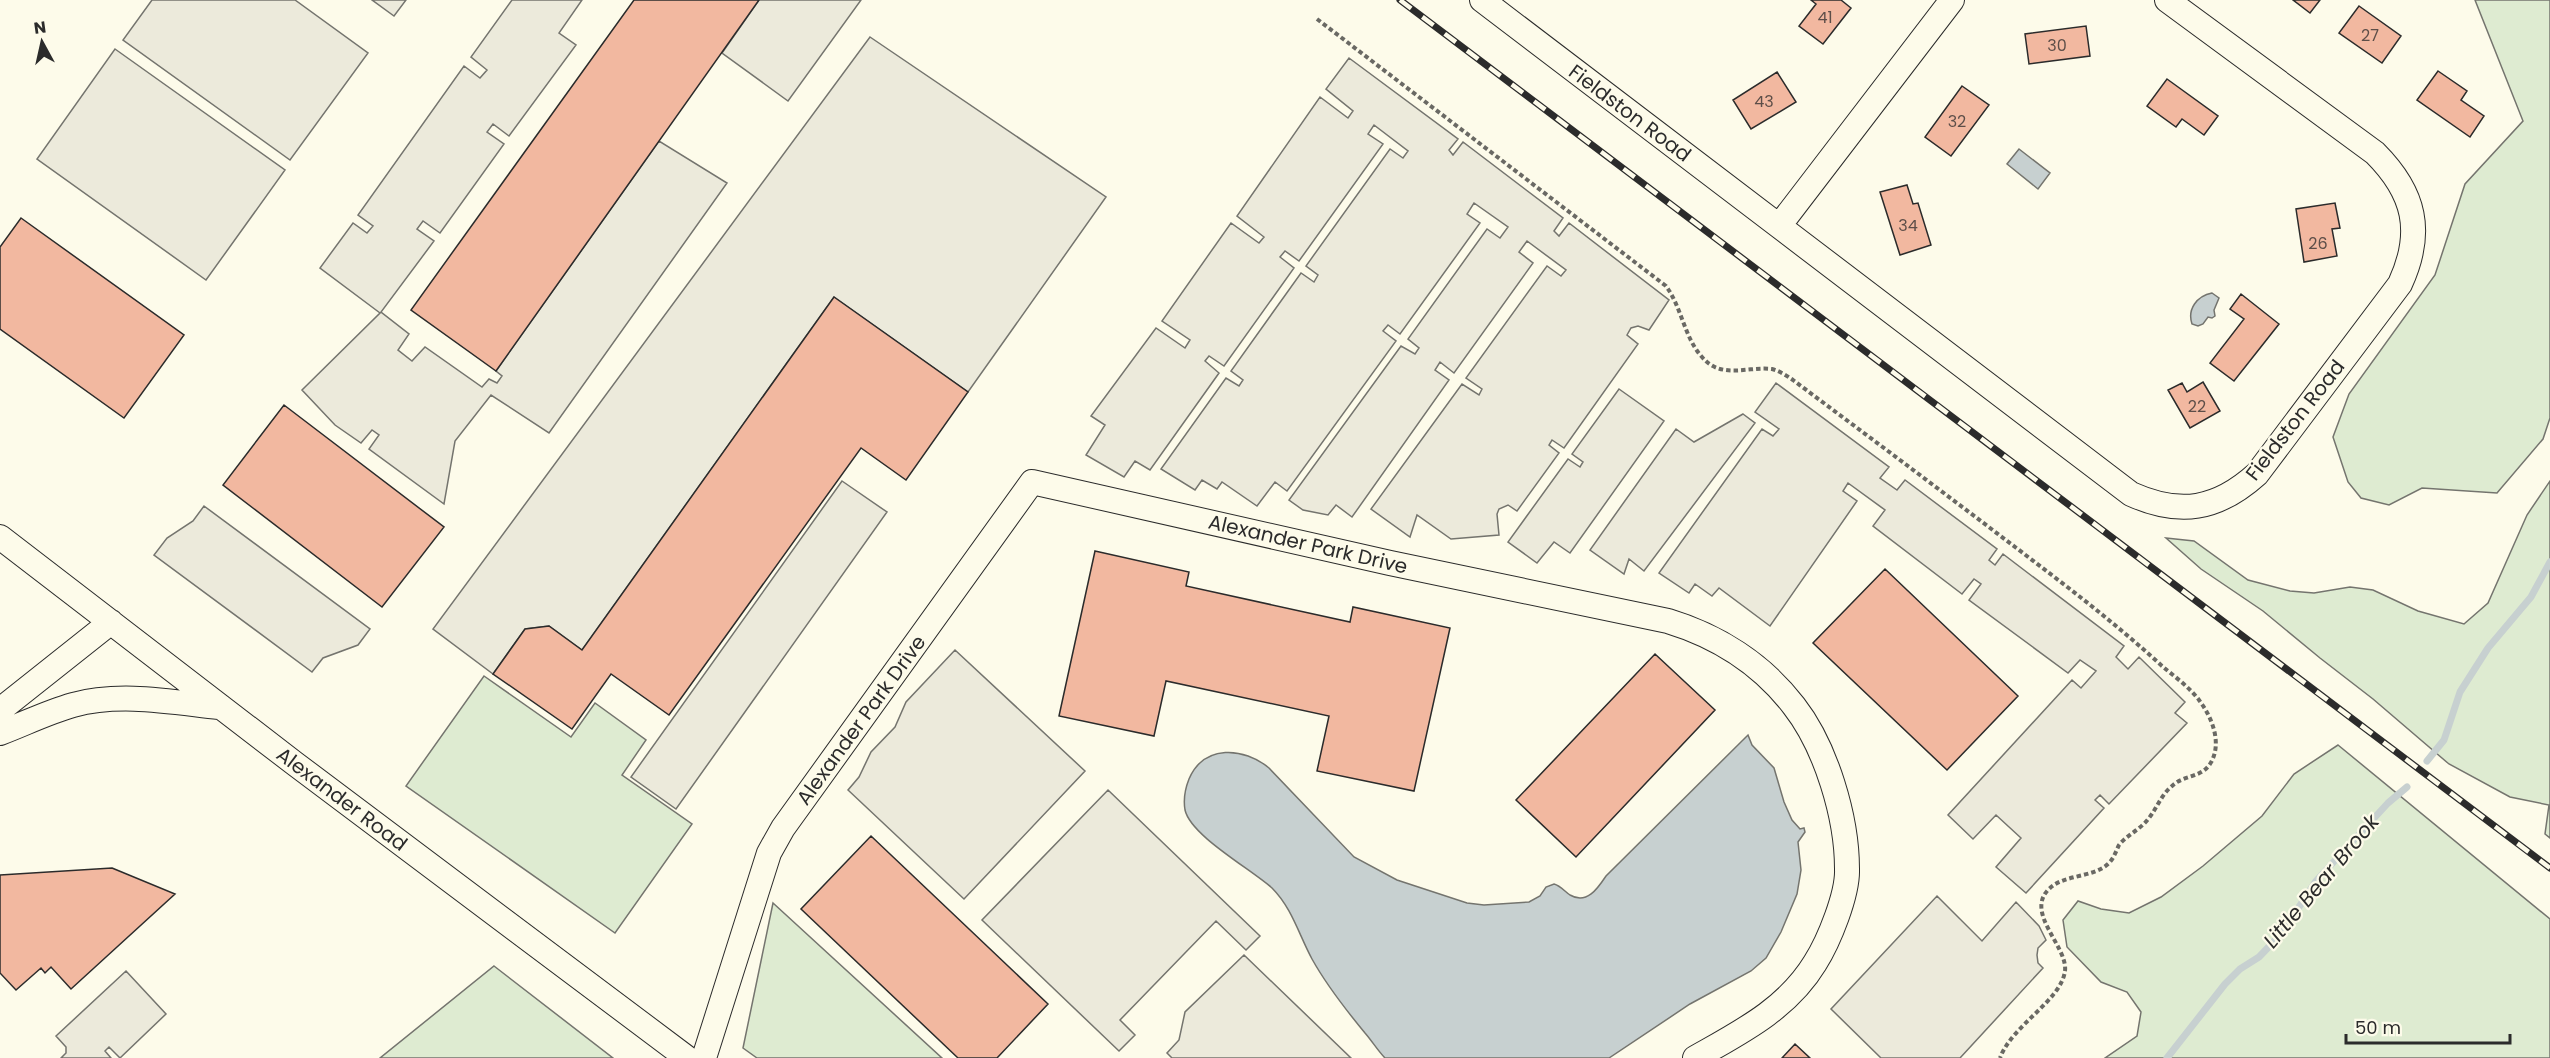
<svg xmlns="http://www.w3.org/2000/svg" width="2550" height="1058" font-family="Poppins,sans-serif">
	<rect width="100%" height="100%" fill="#fdfbea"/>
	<path fill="#deebd1" stroke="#74746e" stroke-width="1.5" d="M2475,0H2550V418L2543,439L2497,493L2422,488L2389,505L2361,498L2348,482L2333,437L2349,394L2435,275L2465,184L2523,121Z
		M2550,481V838L2545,834L2549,805L2510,797L2449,764L2373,699L2320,658L2263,611L2201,569L2166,538L2194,541L2248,580L2290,591L2314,593L2350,587L2373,590L2418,611L2464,624L2488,603L2527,515Z
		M484,676L571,737L595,703L646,740L622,775L692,824L615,933L406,786Z
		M2338,745L2550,919V1058H2105L2137,1036L2141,1012L2127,992L2101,982L2067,947L2063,920L2078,901L2101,909L2129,913L2161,897L2203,866L2262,816L2294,774Z
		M773,903L942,1058H757L743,1048Z
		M494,966L613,1058H380Z"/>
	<path fill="#eceadb" stroke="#74746e" stroke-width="1.5" d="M152,0H295L368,53L290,160L123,40Z
		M372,0H406L394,16Z
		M512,0H582L559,33L576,45L509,136L493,124L487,132L504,144L440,233L423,221L417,229L434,241L381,312L409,334L398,350L412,361L425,347L482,387L489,379L497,383L502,376L496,371L659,141L727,183L549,433L491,395L455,441L444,504L369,449L379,435L372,430L361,443L335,425L302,390L380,313L320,268L353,223L367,233L373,226L358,215L464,66L480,78L487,70L471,57Z
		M759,0H861L788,101L722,53Z
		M870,37L1106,197L968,392L834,297L582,650L549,626L525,629L493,674L433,629Z
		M115,49L285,170L206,280L37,159Z
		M1349,58L1458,139L1449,150L1453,155L1463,142L1563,218L1554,231L1559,236L1569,223L1669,300L1649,330L1638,326L1631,328L1627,335L1638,344L1564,448L1552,440L1549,445L1559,453L1517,511L1508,505L1499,509L1497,514L1499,535L1451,539L1417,515L1410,537L1371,509L1462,384L1479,395L1482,389L1466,378L1547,266L1561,276L1566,270L1527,241L1519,252L1533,263L1454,373L1440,362L1435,370L1449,380L1352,517L1336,505L1328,515L1303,510L1289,500L1401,346L1415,354L1419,348L1408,339L1487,229L1500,238L1508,227L1474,203L1467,214L1480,223L1400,334L1388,325L1383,331L1396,341L1287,491L1275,482L1257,506L1222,482L1217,489L1202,480L1195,490L1161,469L1226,378L1239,386L1243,380L1231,371L1301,273L1314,282L1318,275L1306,266L1390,149L1403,158L1408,151L1374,125L1368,134L1383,144L1299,261L1285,251L1280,257L1294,268L1224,366L1209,356L1205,361L1219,373L1150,470L1135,461L1124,477L1086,455L1105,425L1091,416L1156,328L1185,348L1190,340L1162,321L1231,223L1259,243L1264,237L1237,216L1320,97L1348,118L1353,111L1326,89Z
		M1776,383L1889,467L1880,478L1897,490L1905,480L1997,549L1989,560L1995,565L2003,554L2124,646L2116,657L2128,669L2139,657L2185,702L2175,713L2187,723L2109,804L2100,795L2095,800L2104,808L2026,893L1996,867L2021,838L1996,815L1973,839L1948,815L2072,680L2081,688L2096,671L2080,660L2068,673L1969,600L1981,584L1974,579L1962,594L1873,526L1885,510L1848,483L1843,491L1857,501L1770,626L1719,588L1712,596L1695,584L1689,593L1659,573L1762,429L1773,436L1779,429L1755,412Z
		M1619,389L1664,421L1570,553L1554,542L1537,563L1508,542L1568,459L1580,467L1583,462L1572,454Z
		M1743,414L1755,423L1644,571L1629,559L1624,574L1590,550L1676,429L1694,442Z
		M842,481L887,512L676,809L631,777Z
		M204,506L370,629L358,645L323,658L312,672L154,555L167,538L193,521Z
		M955,650L1085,771L964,899L848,790L859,777L871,752L895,727L906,702Z
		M1108,790L1260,936L1246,950L1216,921L1120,1020L1135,1035L1119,1051L982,920Z
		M1937,896L1982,941L2016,902L2039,926L2046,940L2038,948L2037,955L2038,963L2043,968L1960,1058H1881L1831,1009Z
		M1244,955L1351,1058H1172L1167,1053L1179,1040L1185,1012Z
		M126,971L166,1014L120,1058L109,1047L105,1051L111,1058H61L66,1053V1047L56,1036Z"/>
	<path fill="#c7d0d0" stroke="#74746e" stroke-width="1.5" d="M2019,149L2050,173L2038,189L2007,164Z
		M2212,293L2219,298L2214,310L2215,316L2212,318L2208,317L2203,324L2198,326L2192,324C2187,309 2197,296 2212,293Z
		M1748,735L1752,745L1774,768L1784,802L1792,820L1800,829L1804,828L1805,832L1798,842L1801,870L1797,894L1781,932L1766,958L1751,971L1690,1004L1609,1058H1385C1378,1051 1372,1041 1365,1033C1346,1010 1327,986 1312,959C1299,935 1292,908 1272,888C1251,869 1191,836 1185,810C1183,798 1185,789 1189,779C1204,744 1244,747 1269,768L1354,857L1397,880L1467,903L1484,905L1529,902L1540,896L1546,887L1554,884C1561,886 1564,891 1570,895C1587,905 1598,888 1606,876Z"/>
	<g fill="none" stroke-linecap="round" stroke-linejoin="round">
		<path stroke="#c7d0d0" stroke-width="7" d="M2427,761L2444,740L2460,692L2488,648L2531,597L2550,562
			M2167,1058L2225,984L2240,969L2259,957L2282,933L2316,881L2388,803L2407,787"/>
	</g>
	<path fill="#f2b8a0" stroke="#2b2b2b" stroke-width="1.5" d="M634,0H759L496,371L411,310Z
		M1811,0H1841L1851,8L1823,44L1799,26L1816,4Z
		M2293,0H2320L2310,13Z
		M2359,6L2401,36L2382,63L2339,33Z
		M2086,26L2090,56L2029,64L2025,34Z
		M2438,71L2467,91L2461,100L2484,116L2470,137L2417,100Z
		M1777,72L1796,102L1751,129L1733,100Z
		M2167,79L2218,116L2204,135L2182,119L2176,127L2147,106Z
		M1962,86L1989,105L1951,156L1925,137Z
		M1907,185L1913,204L1918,203L1931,245L1900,255L1880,192Z
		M2335,203L2340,228L2332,229L2337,256L2304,262L2296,209Z
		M21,218L184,335L124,418L0,329V247Z
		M2241,294L2279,324L2234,381L2210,363L2244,319L2230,309Z
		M834,297L968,392L906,480L861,448L669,715L611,674L572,729L493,674L525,629L549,626L582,650Z
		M2203,382L2220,411L2190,428L2168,390L2182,383L2187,392Z
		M284,405L444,527L382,607L223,485Z
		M1095,551L1189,572L1186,586L1350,622L1353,607L1450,628L1414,791L1317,771L1329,716L1166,681L1154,736L1059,716Z
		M1885,569L2018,696L1947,770L1813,643Z
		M1655,654L1715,710L1576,857L1516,800Z
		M871,836L1048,1004L997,1058H958L801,909Z
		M112,868L175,894L71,989L51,967L45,973L41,968L16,990L0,973V875Z
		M1795,1044L1810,1058H1782Z"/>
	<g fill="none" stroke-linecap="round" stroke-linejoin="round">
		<g stroke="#2b2b2b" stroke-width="26">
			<path id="minor" d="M1482,0L1779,226
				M1952,0L1779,226L2131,494C2180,516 2217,510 2257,474L2400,284C2424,232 2415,193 2375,153L2167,0
				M0,537L294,763L687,1058
				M0,710L111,622
				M0,733C24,724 48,712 73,705C120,692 172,702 219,707
				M704,1058L769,853L783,828L1032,482L1390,563L1668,621C1717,636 1762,664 1794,706C1826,747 1847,817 1847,869C1848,894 1829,941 1815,963C1787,1009 1741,1032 1695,1058"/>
		</g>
		<path stroke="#6a6964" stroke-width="4" stroke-dasharray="4.5 3" stroke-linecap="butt" d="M1317,19L1666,286C1682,308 1684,337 1702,357C1721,380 1748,366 1772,369C1780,371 1787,376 1793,380C1880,445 1967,510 2053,576C2091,605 2127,634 2162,666C2174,676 2189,687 2199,700C2212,717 2223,744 2210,764C2201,778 2183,775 2172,786C2161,795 2157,808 2149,818C2141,829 2127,835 2119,845C2116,851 2114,858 2109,863C2094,878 2065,874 2050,888C2023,912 2068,946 2065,971C2061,1001 2012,1025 2000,1058"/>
		<use href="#minor" stroke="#fdfbea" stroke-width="24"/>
		<g stroke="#2b2b2b" stroke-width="7">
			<path id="rail" d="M1400,0L2550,868"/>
		</g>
		<use href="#rail" stroke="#fdfbea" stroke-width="4.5" stroke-dasharray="14" stroke-linecap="butt"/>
	</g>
	<g text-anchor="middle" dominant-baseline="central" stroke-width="4.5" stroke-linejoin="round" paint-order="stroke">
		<g font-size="16" fill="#5d4e48">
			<text x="1825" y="17">41</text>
			<text x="2370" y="35">27</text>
			<text x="2057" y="45">30</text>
			<text x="1764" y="101">43</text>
			<text x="1957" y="121">32</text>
			<text x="1908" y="225">34</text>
			<text x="2318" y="243">26</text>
			<text x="2197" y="406">22</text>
		</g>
		<g font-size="20" fill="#2b2b2b" stroke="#fdfbea">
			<text transform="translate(1630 113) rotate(37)">Fieldston Road</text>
			<text transform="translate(2295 420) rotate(-52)">Fieldston Road</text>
			<text transform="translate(1308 544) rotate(13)">Alexander Park Drive</text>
			<text transform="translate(861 720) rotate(-54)">Alexander Park Drive</text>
			<text transform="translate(342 799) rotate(37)">Alexander Road</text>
		</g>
		<g font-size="21" font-style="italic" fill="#2b2b2b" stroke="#fdfbea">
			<text transform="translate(2321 881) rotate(-50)">Little Bear Brook</text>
		</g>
	</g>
	<g transform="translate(42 42) rotate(352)" stroke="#fdfbea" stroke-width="4.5" paint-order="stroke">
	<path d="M0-4.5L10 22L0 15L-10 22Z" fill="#2b2b2b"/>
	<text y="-9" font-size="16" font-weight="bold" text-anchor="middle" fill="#2b2b2b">N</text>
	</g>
	<path d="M2346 1034v9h164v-9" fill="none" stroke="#2b2b2b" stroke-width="3"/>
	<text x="2355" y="1034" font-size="18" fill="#2b2b2b" stroke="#fdfbea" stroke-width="4.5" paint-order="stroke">50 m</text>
</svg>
